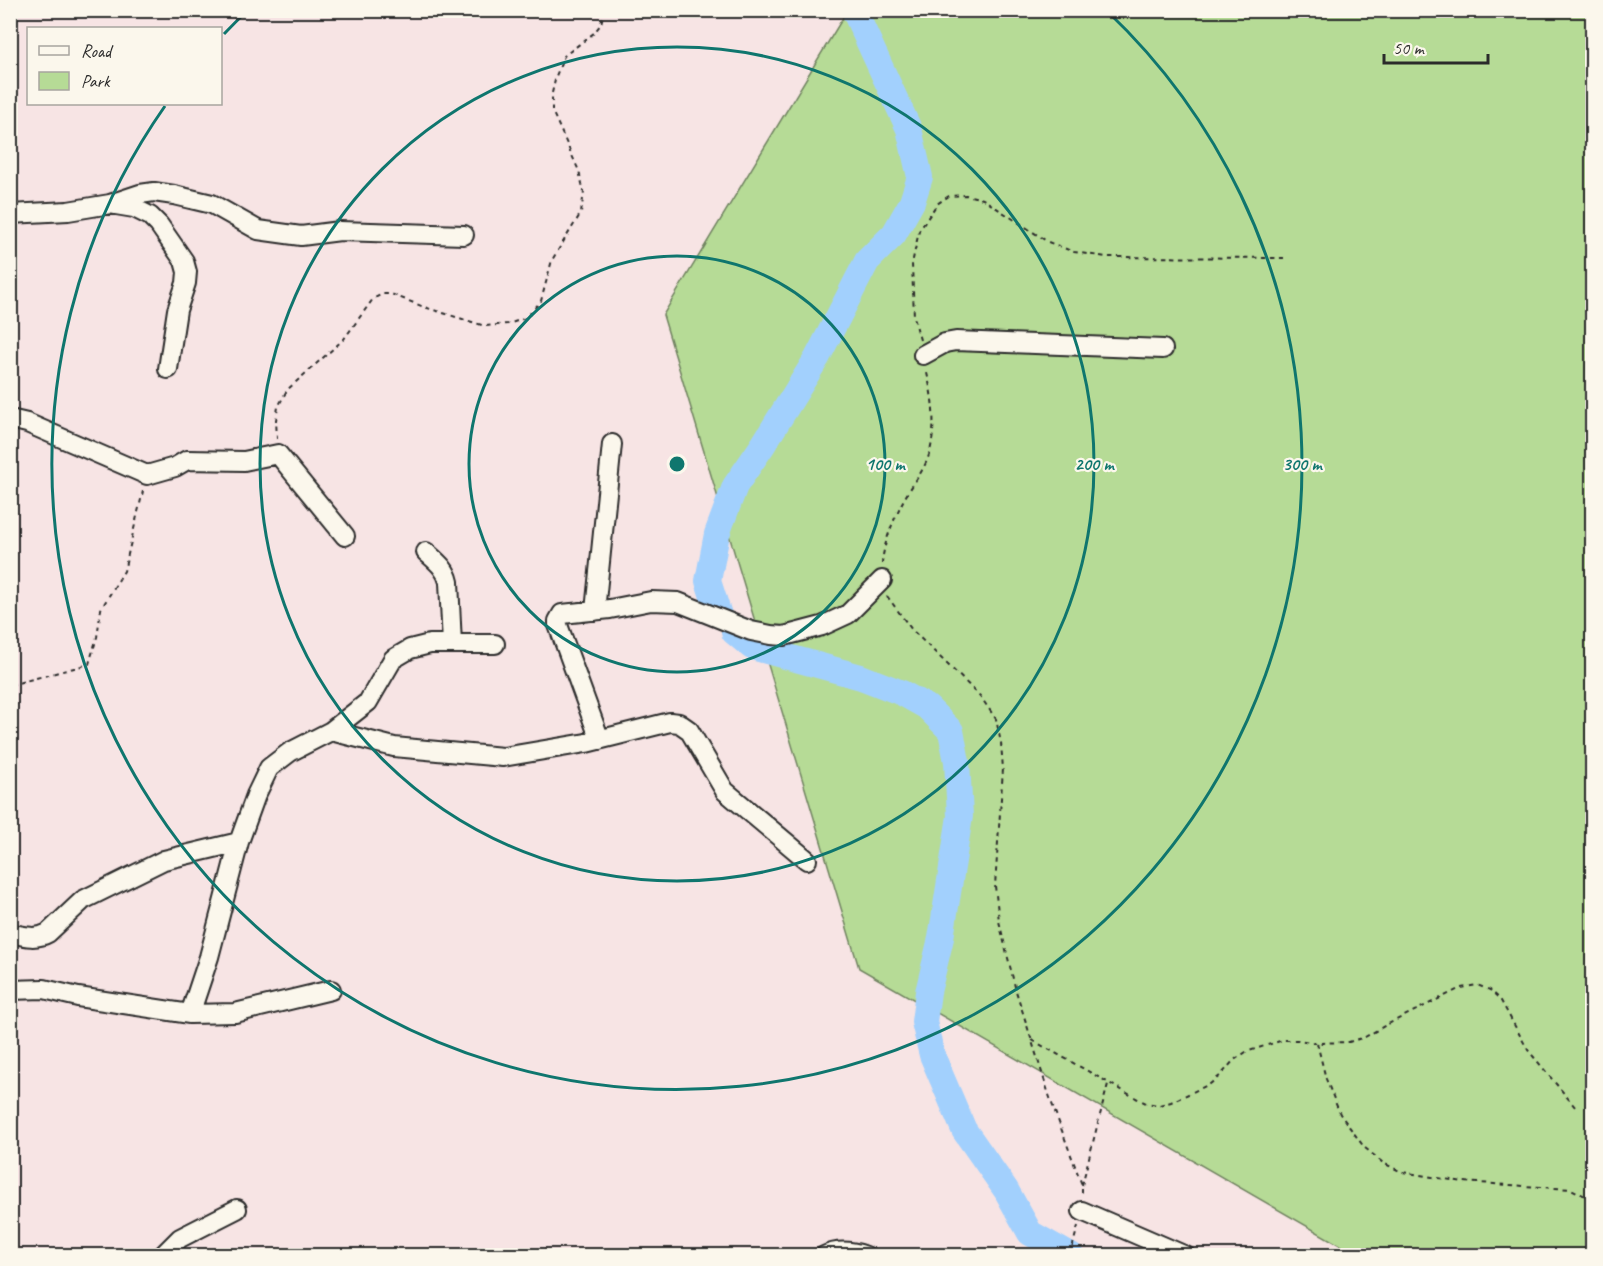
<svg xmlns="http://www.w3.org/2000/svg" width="1603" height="1266" font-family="Caveat,sans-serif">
	<rect width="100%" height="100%" fill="#f7e4e4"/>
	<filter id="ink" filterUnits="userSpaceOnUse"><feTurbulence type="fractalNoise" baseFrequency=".0167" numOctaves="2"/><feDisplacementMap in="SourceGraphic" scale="12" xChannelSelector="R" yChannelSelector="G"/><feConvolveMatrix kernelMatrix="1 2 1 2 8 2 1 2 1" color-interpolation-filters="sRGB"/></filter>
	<g filter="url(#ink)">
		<path fill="#b6db96" stroke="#708360" stroke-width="1.5" d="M847,11H1592V1255H1357L859,968L663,315Z"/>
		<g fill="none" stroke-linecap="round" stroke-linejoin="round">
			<path stroke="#a2d0fd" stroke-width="26" d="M719,615L708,581L717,534L735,486L763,445L817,358L867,261L894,234L912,202L920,177L909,129L854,10
				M734,632L752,647L861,677L902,693L927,707L951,731L957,762L960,816L941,938L928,992L924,1022L932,1055L964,1130L1006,1190L1030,1233L1071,1256"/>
			<g stroke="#2b2b2b" stroke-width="22">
				<path id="minor" d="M110,204L140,194L154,192L174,195L212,204L258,230L301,236L340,231L464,235
					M10,214L68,211L110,204L134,208L150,216L159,225L184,261L187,272L186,283L177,310L168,369
					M923,355L945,343L956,341L1163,349
					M10,419L27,423L147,475L175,467L187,460L244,461L278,454L345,536
					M426,552C436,561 446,568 449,582L452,644
					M595,611L612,444
					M331,731L394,747L503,757L586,743L670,722L679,723L689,730L725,791L807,860
					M600,740L558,625V621L562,614L610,609L651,601L678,602L751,631L771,635L784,636L822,626L848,614L882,580
					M10,933C23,936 36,940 48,933L83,900L164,860L239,842
					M10,990L44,989L78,997L190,1014L235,1013L331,990
					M190,1014L209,957L239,842L256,795L269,768L290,752L331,731L368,702L393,659L410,649L430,644H495
					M1082,1211L1186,1256
					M162,1256L180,1238L237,1209
					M824,1256C838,1249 852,1251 866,1256"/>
			</g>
			<path stroke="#2b2b2b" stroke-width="2" stroke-dasharray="4.5 4.5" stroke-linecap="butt" d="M920,340L914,317L912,264L919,231L937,204L949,196L966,195L983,199L1048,242L1074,252L1106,257L1284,258
				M277,439L276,420L278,407L287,390L344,339L373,299L382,294H391L424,307L485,326L508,324L526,318L541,301L552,260L581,213L584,192L579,171L552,111V93L556,76L564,56L594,33L601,24L604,10
				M882,564C883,545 893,521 902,503C910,487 923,473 929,455C937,427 933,397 926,369
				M887,596L912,630L980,696L996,719L1001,743L1003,769L995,886L999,921L1016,991L1051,1101L1082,1185V1194
				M10,685L89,664L97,637L101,609L124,571L143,491
				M1032,1040L1136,1098L1146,1103L1159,1105L1171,1102L1210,1084L1221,1075L1234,1060L1246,1052L1283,1040H1298L1317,1043L1349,1042L1365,1037L1388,1024L1461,988L1477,985L1490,990L1500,999L1528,1050L1576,1108
				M1317,1043L1326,1079L1340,1114L1364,1147L1383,1163L1402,1172L1463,1182L1571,1189L1589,1198L1592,1206
				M1082,1185L1108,1084
				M1070,1256L1078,1226"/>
			<use href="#minor" stroke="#fbf7ec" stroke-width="18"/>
		</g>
	</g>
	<g fill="none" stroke="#0f766e" stroke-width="3">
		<circle cx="677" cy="464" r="208"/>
		<circle cx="677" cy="464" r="417"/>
		<path d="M224 34A625 625 0 0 1 247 11M1107 11A625 625 0 1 1 165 106"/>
	</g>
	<circle cx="677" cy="464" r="9" fill="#0f766e" stroke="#fbf7ec" stroke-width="3"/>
	<g font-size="18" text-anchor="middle" font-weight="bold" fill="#0f766e" stroke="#fbf7ec" stroke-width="4.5" stroke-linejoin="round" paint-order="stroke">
		<text x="885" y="470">100 m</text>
		<text x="1094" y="470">200 m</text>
		<text x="1302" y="470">300 m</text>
	</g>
	<rect width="1603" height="1266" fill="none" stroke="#fbf7ec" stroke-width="36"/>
	<rect x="18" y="18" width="1567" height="1230" fill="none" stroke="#2b2b2b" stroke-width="2" filter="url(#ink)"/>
	<rect x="27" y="27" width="195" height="78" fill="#fbf7ec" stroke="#a8a59f" stroke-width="1.5"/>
	<rect x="39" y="46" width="30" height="9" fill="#fbf7ec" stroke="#a8a59f" stroke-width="1.5"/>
	<text x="81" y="57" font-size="18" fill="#2b2b2b">Road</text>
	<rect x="39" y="72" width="30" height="18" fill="#b6db96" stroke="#a8a59f" stroke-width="1.5"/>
	<text x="81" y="87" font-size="18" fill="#2b2b2b">Park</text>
	<path d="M1384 54v9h104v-9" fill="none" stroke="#2b2b2b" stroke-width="3"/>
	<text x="1393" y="54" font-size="18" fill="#2b2b2b" stroke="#fbf7ec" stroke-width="4.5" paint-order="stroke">50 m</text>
</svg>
